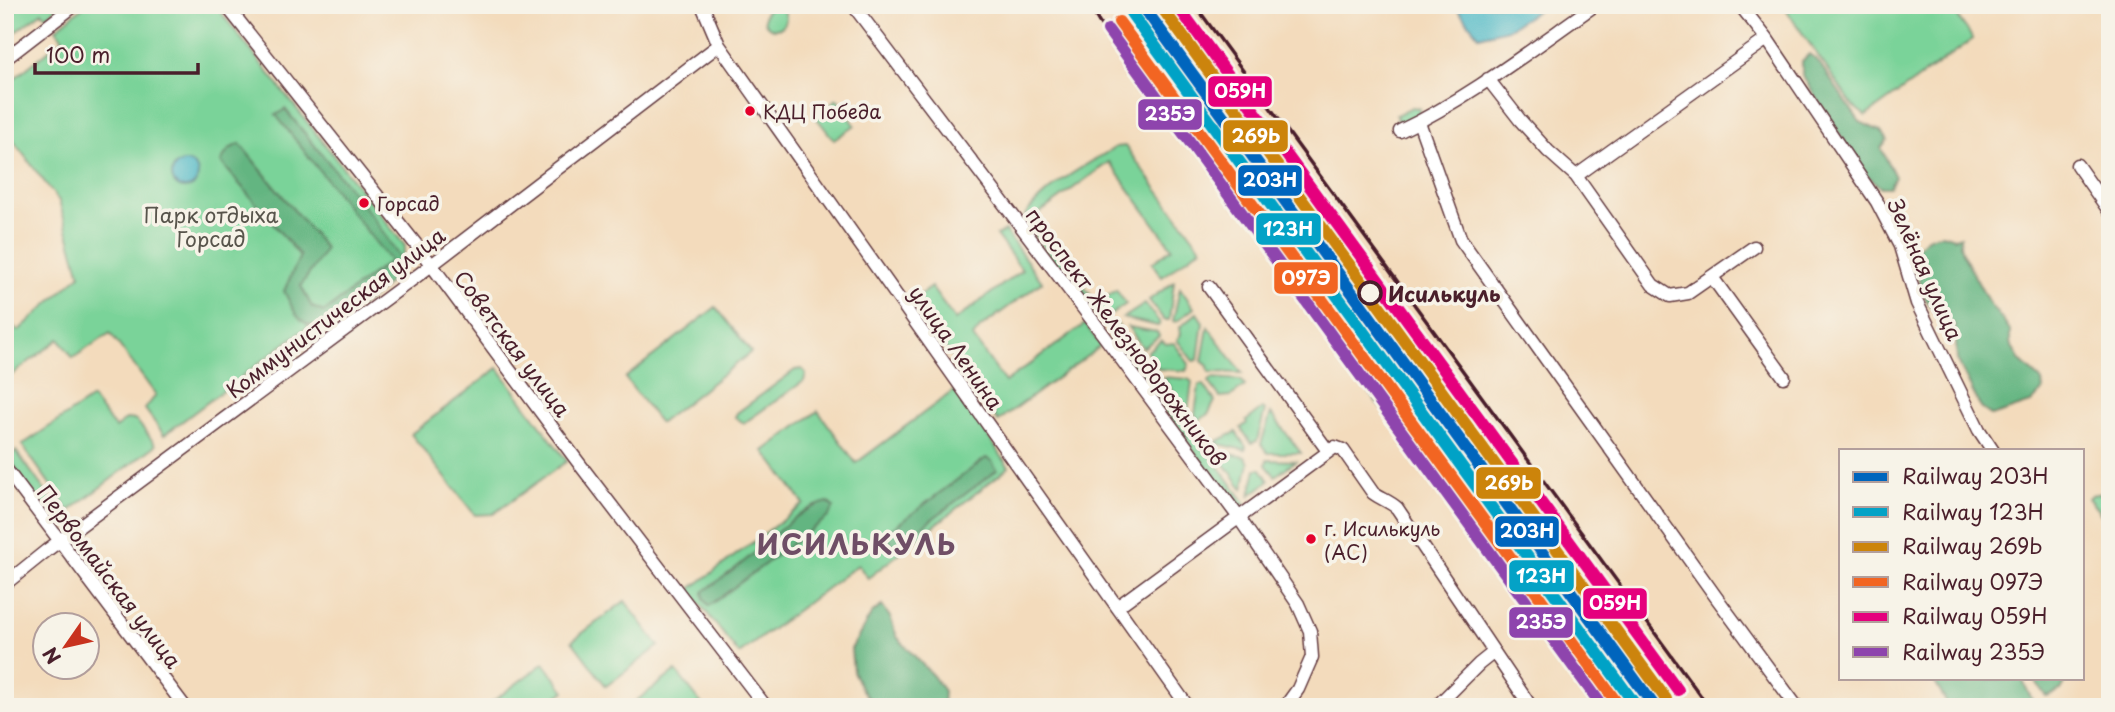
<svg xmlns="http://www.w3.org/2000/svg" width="2115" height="712" font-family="'Playpen Sans',sans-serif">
	<rect width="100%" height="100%" fill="#f7f3e8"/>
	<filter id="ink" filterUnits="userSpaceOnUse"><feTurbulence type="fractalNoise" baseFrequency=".0143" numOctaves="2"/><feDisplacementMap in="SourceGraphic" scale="14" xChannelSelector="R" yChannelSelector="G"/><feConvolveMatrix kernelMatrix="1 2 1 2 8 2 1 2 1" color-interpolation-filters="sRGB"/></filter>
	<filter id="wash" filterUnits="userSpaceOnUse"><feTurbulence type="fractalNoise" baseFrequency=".00686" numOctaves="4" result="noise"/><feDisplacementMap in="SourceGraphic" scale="28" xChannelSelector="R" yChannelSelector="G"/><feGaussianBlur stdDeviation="1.57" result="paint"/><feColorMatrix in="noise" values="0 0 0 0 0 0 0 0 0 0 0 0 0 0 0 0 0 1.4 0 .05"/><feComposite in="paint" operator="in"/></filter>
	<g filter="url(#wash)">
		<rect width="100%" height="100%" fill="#f3dbbc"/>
		<path fill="#7ad399" stroke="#627962" stroke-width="2" d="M5,5H61L47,16L42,12L13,34L5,27Z
			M85,5H215L405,246L403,255L164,435L145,409L156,395L110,333L73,358L59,339L5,380V318L18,331L80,275L59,201L5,130V86L63,39L56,29Z
			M1796,5H1950L1973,39L1866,116L1853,106L1787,11Z
			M764 18a11 11 0 1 1 22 0a11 11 0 1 1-22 0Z
			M837,99L855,125L834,140L815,116Z
			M1412,107L1420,108L1419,115L1401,124L1398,122L1396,115Z
			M1125,146L1201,248L1162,277L1152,263L1172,248L1109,162L1033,218L1067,263L1063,266L1056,264L1027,226L1025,215C1049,184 1084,166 1116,147Z
			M1005,231L1042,282L980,328L973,337L1005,382L1085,324L1101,346L998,421L914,303L917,297L931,287L955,320L1022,270L996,235Z
			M1075,274L1097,304L1116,290L1126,304L1105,319L1096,316L1070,283L1071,277Z
			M1174,282L1169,320H1164L1149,300Z
			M1180,288L1194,308L1176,322L1173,321Z
			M1145,304L1160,323L1158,326L1123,318Z
			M716,307L751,352L660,423L625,378Z
			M1197,313L1203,322L1198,360L1193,361L1177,340L1181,334L1180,327Z
			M1117,324L1246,504L1239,507L1233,505L1112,338L1113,327Z
			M1128,327L1157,332L1159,336L1143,348Z
			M1208,327L1242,373L1209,372L1208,366L1202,361Z
			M1161,340L1166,344L1174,343L1189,364L1186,371L1159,369L1147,352Z
			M498,368L567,461L493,514L475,515L411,434Z
			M802,369L806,373L804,381L744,423L735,417L737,413L795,370Z
			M1163,377L1188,379L1192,382L1188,412Z
			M1212,378L1241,380L1245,386L1231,396L1220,397L1209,382Z
			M1199,385H1204L1215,401L1209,413L1199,421L1195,414Z
			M956,389L1009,467L868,578L858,565L739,654L689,590L804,504L764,451L818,411L856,463Z
			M92,398L115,428L127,419L136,420L156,445L69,511L22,445Z
			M1262,409L1265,410L1257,441L1251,443L1241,428L1247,423L1246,421Z
			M1271,413L1301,453H1268L1261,444Z
			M1236,432L1246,447L1245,450L1214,443Z
			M16,451L65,518L61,520C46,509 10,472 12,454Z
			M1215,451L1245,457L1249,463L1243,489Z
			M1267,460L1296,461L1275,476L1266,465Z
			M1256,469H1261L1269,481L1250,495Z
			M2110,492V515L2105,519L2088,498L2091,495Z
			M625,601L659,646L606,686L572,641Z
			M544,663L565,691L549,703L551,707H485Z
			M676,671L704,707H628Z"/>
		<path fill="#63b581" stroke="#566a56" stroke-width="2" d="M1809,54L1817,60L1860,122L1880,131L1887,140L1881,148L1895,177L1889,187H1880L1864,173L1802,75V61Z
			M285,109L372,216L400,258C399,264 399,269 396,274C385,292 332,332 310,325C296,321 290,302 284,291L300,256L221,162C226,152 230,147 240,144L325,248C320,262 308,273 301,286L312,307L324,312L390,261L276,115Z
			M1942,234L1954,238L1961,236L1960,245L1962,253L1989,303L2010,330V343L2020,361L2042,381L2043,391L2031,403L1992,416L1981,408L1957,360L1955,325C1949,321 1940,319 1936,314C1921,298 1916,272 1914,252C1922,241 1928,235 1942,234Z
			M1292,241L1309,265L1296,274L1279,251Z
			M1318,276L1334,299L1314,314L1296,291Z
			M1363,337L1387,369L1364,385L1343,358L1355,350L1352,344Z
			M1390,377L1402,394L1381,408L1369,393Z
			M1408,399L1425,422L1404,438L1387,414Z
			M1431,427L1447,451L1426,466L1409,442Z
			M986,458L992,461L997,470L894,548L885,534Z
			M828,502L834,508L828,517L709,606L704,599L703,592C718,581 733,571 747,559C771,539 796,509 828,502Z
			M882,606L890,617L897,637L933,676L944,691L943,707H876L862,690L853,671L851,649L872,613Z
			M1933,679H2022L2033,702L2032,707H1949Z
			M2033,679H2067L2061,690L2046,696Z"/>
		<path fill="#4bb8c6" stroke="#4a6c78" stroke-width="2" d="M1454,5H1547L1507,29L1479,36Z
			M172 175a13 13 0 1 1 26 0a13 13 0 1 1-26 0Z"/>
	</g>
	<g filter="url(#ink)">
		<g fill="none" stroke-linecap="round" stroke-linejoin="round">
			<g stroke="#633b41" stroke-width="15">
				<path id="minor" d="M226,5L418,247L578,462L766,707
					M702,5L719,45L1188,707
					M853,5L1102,333L1237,515L1298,604L1310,631L1312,657L1298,689L1285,707
					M1740,5L1767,39L1877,202L1900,246L1917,303L1979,430L1993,451
					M5,59L75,5
					M1488,79L1520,120L1548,151L1576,176L1653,285L1670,296L1688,293L1754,247
					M1419,122L1461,240L1716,597L1797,707
					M1400,131C1469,98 1532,49 1595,5
					M2077,165L2110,212
					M1576,176L1767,39
					M1712,277L1784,377
					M1209,287L1328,451
					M5,468L185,707
					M5,584L46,551L421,273L719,45
					M1117,607L1335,447L1343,450L1373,493C1381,499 1389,501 1397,508L1531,707
					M1436,707L1479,664L1494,652"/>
			</g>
			<use href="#minor" stroke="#fff" stroke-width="12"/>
			<path stroke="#4a1f2b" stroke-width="3.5" d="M1089,5C1128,79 1181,104 1240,156C1257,171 1273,189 1288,206
				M1154,5L1667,707
				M1195,5L1709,707
				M1565,619L1631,707"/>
			<g stroke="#f7f3e8" stroke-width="18">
				<path id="rail-1" d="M1142,5L1655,707"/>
			</g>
			<g stroke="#f7f3e8" stroke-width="18">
				<path id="rail-2" d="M1131,13L1637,707"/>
			</g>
			<g stroke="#f7f3e8" stroke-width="18">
				<path id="rail-3" d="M1160,5L1666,699"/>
			</g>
			<g stroke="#f7f3e8" stroke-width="18">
				<path id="rail-4" d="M1119,22L1620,707"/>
			</g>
			<g stroke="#f7f3e8" stroke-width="18">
				<path id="rail-5" d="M1177,5L1678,690"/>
			</g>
			<g stroke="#f7f3e8" stroke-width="18">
				<path id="rail-6" d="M1108,30L1603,707"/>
			</g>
			<use href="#rail-1" stroke="#0065bd" stroke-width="12"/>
			<use href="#rail-2" stroke="#04a2c6" stroke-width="12"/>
			<use href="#rail-3" stroke="#cc840b" stroke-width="12"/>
			<use href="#rail-4" stroke="#f26522" stroke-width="12"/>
			<use href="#rail-5" stroke="#e5007d" stroke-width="12"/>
			<use href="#rail-6" stroke="#8e44ad" stroke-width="12"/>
		</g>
	</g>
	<g fill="#e4002b" stroke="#f7f3e8" stroke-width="2.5">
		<circle cx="750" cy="111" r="6"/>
		<circle cx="364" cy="203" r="6"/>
		<circle cx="1311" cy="539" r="6"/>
	</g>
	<circle fill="#f7f3e8" stroke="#4a1f2b" stroke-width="3.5" cx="1370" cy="293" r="11"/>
	<g text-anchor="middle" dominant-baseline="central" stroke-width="7" stroke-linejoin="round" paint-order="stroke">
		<g font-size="19" fill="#4a1f2b" stroke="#f7f3e8" text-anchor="start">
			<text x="763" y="111">КДЦ Победа</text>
			<text x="377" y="203">Горсад</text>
			<text x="1324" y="528">г. Исилькуль<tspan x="1324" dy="24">(АС)</tspan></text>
		</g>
		<g font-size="21" fill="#58554c" stroke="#f7f3e8">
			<text x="211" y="214">Парк отдыха<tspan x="211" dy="24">Горсад</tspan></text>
		</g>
		<g font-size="21" fill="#4a1f2b" stroke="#f7f3e8">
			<text transform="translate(1926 269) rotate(66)">Зелёная улица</text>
			<text transform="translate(335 312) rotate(-37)">Коммунистическая улица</text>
			<text transform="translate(1127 336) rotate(53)">проспект Железнодорожников</text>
			<text transform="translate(513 343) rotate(53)">Советская улица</text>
			<text transform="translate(957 347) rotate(55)">улица Ленина</text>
			<text transform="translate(110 576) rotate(53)">Первомайская улица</text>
		</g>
		<g font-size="21" font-weight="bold" fill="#4a1f2b" stroke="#f7f3e8" text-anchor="start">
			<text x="1388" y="293">Исилькуль</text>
		</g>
		<g font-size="28" font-weight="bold" letter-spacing="2" fill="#6f4e66" stroke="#f7f3e8">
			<text x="857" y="543">ИСИЛЬКУЛЬ</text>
		</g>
	</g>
	<g stroke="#f7f3e8" stroke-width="2.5">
		<rect x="1207" y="75" width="66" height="33" rx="7" fill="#e5007d"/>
		<rect x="1137" y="98" width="66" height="33" rx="7" fill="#8e44ad"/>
		<rect x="1222" y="119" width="67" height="34" rx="7" fill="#cc840b"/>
		<rect x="1237" y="164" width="66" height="33" rx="7" fill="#0065bd"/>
		<rect x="1255" y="212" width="67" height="34" rx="7" fill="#04a2c6"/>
		<rect x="1273" y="261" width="66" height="34" rx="7" fill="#f26522"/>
		<rect x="1475" y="466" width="67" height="34" rx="7" fill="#cc840b"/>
		<rect x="1494" y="515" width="66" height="33" rx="7" fill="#0065bd"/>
		<rect x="1508" y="559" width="67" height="34" rx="7" fill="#04a2c6"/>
		<rect x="1582" y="587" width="66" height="33" rx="7" fill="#e5007d"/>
		<rect x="1508" y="606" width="66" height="33" rx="7" fill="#8e44ad"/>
	</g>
	<g font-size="19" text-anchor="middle" font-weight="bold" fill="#fff">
		<text x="1240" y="98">059Н</text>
		<text x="1170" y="121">235Э</text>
		<text x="1256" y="143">269Ь</text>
		<text x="1270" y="187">203Н</text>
		<text x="1288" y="236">123Н</text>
		<text x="1306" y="285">097Э</text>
		<text x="1509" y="490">269Ь</text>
		<text x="1527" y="538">203Н</text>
		<text x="1541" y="583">123Н</text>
		<text x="1615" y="610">059Н</text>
		<text x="1541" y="629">235Э</text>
	</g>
	<rect width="2115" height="712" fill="none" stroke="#f7f3e8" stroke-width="28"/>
	<rect x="1839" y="449" width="245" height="231" fill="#f7f3e8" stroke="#b29e9c" stroke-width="2"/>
	<rect x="1853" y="472" width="35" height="10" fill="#0065bd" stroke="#b29e9c" stroke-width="2"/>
	<text x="1902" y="484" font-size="21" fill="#4a1f2b">Railway 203Н</text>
	<rect x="1853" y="507" width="35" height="10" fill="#04a2c6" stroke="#b29e9c" stroke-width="2"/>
	<text x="1902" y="520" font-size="21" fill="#4a1f2b">Railway 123Н</text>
	<rect x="1853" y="542" width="35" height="10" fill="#cc840b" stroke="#b29e9c" stroke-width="2"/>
	<text x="1902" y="554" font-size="21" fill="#4a1f2b">Railway 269Ь</text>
	<rect x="1853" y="577" width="35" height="10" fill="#f26522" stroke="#b29e9c" stroke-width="2"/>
	<text x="1902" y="590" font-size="21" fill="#4a1f2b">Railway 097Э</text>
	<rect x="1853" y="612" width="35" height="10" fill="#e5007d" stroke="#b29e9c" stroke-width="2"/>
	<text x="1902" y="624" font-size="21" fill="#4a1f2b">Railway 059Н</text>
	<rect x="1853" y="647" width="35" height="10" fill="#8e44ad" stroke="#b29e9c" stroke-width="2"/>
	<text x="1902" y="660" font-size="21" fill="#4a1f2b">Railway 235Э</text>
	<g transform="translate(66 646) rotate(236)"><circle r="33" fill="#f7f3e8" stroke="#b29e9c" stroke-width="2"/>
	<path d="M0-5L12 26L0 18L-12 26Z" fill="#c8321e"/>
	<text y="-10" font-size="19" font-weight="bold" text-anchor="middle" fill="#4a1f2b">N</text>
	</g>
	<path d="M35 63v10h163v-10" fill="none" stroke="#4a1f2b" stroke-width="3.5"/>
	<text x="46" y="63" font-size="21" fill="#4a1f2b" stroke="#f7f3e8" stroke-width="5" paint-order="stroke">100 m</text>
</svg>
